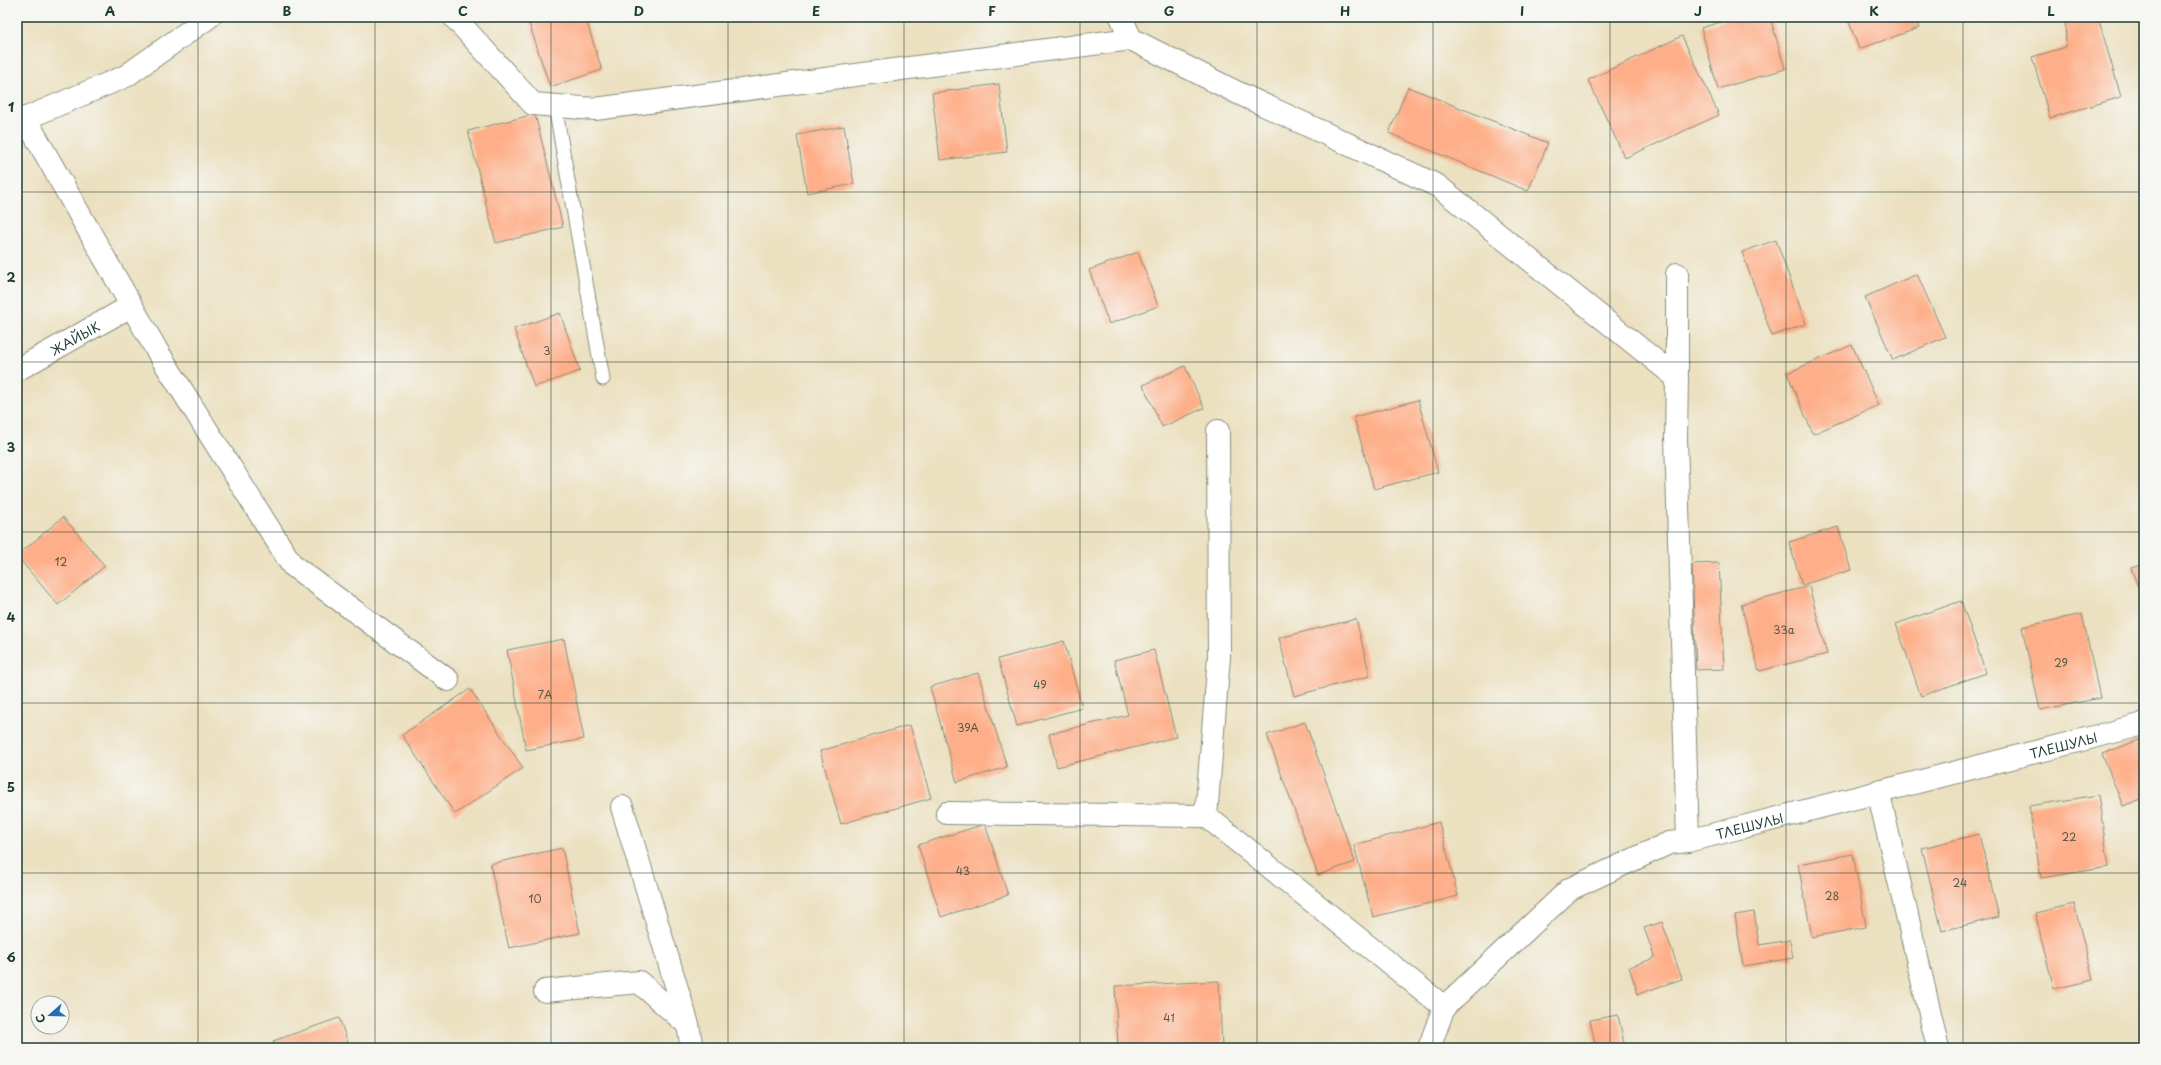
<svg xmlns="http://www.w3.org/2000/svg" width="2161" height="1065" font-family="'Playpen Sans',sans-serif">
	<rect width="100%" height="100%" fill="#f6f6f2"/>
	<filter id="ink" filterUnits="userSpaceOnUse"><feTurbulence type="fractalNoise" baseFrequency=".025" numOctaves="2"/><feDisplacementMap in="SourceGraphic" scale="8" xChannelSelector="R" yChannelSelector="G"/><feConvolveMatrix kernelMatrix="1 2 1 2 8 2 1 2 1" color-interpolation-filters="sRGB"/></filter>
	<filter id="wash" filterUnits="userSpaceOnUse"><feTurbulence type="fractalNoise" baseFrequency=".012" numOctaves="4" result="noise"/><feDisplacementMap in="SourceGraphic" scale="16" xChannelSelector="R" yChannelSelector="G"/><feGaussianBlur stdDeviation="0.9" result="paint"/><feColorMatrix in="noise" values="0 0 0 0 0 0 0 0 0 0 0 0 0 0 0 0 0 1.4 0 .05"/><feComposite in="paint" operator="in"/></filter>
	<g filter="url(#wash)">
		<rect width="100%" height="100%" fill="#ebe0bf"/>
		<g id="blocks">
			<path fill="#feae88" d="M538,17H585L602,70L550,87L528,20Z
				M1737,17H1770L1785,69L1718,89L1701,28Z
				M1847,17H1915L1919,28L1859,49Z
				M2065,17H2098L2121,97L2050,118L2032,57L2066,47Z
				M1682,36L1719,115L1625,158L1588,80Z
				M999,84L1007,152L940,160L932,93Z
				M1408,87L1548,143L1528,191L1389,133Z
				M535,114L563,227L496,243L468,131Z
				M844,126L854,184L807,193L797,135Z
				M1776,240L1806,324L1772,336L1742,252Z
				M1138,252L1158,306L1109,324L1089,270Z
				M1917,274L1945,337L1893,360L1865,297Z
				M560,313L580,371L534,387L514,329Z
				M1852,345L1879,405L1813,434L1787,373Z
				M1185,366L1204,408L1162,427L1143,385Z
				M1418,400L1438,472L1374,489L1354,417Z
				M63,517L105,566L58,605L17,556Z
				M1838,527L1851,570L1802,585L1789,542Z
				M1719,563L1724,669L1696,670L1692,564Z
				M2144,564V602L2131,568Z
				M1809,586L1827,654L1759,671L1741,604Z
				M1961,601L1986,673L1921,696L1896,624Z
				M2082,614L2100,698L2040,710L2022,627Z
				M1356,619L1370,676L1294,696L1279,638Z
				M564,639L584,739L526,750L507,650Z
				M1064,641L1082,708L1017,726L998,659Z
				M1154,650L1176,737L1057,767L1049,734L1128,715L1114,660Z
				M978,673L1007,767L957,782L930,687Z
				M470,689L523,768L455,814L402,735Z
				M1305,722L1355,862L1318,875L1267,735Z
				M910,725L931,798L841,824L820,751Z
				M2144,738V798L2123,806L2102,754Z
				M2098,795L2109,867L2041,878L2029,806Z
				M1439,822L1458,896L1373,917L1354,845Z
				M985,824L1008,895L941,917L918,845Z
				M1979,834L1999,917L1942,931L1922,848Z
				M562,848L580,933L509,948L490,864Z
				M1853,854L1866,927L1812,937L1798,864Z
				M2074,904L2093,980L2054,989L2035,913Z
				M1754,912L1759,945L1790,940L1793,958L1743,966L1735,915Z
				M1662,922L1682,979L1638,994L1629,967L1655,958L1644,928Z
				M1219,981L1222,1048H1118L1115,986Z
				M1618,1015L1625,1048H1596L1590,1020Z
				M339,1018L350,1048H275L273,1041Z"/>
		</g>
	</g>
	<g filter="url(#ink)">
		<use href="#blocks" fill-opacity="0" stroke="#858e7a" stroke-width="1"/>
		<g fill="none" stroke-linecap="round" stroke-linejoin="round">
			<g stroke="#858e7a" stroke-width="15">
				<path id="lane" d="M555,106L603,379"/>
			</g>
			<g stroke="#858e7a" stroke-width="24">
				<g id="street">
					<path d="M454,17L533,104L595,109L1131,39"/>
					<path d="M1121,17L1131,39L1236,92L1438,186L1677,378L1676,438L1688,841"/>
					<path d="M25,118L156,349L292,565L448,680"/>
					<path d="M17,122L126,76L209,17"/>
					<path id="s1" d="M17,370L131,306"/>
					<path d="M1677,378V274"/>
					<path d="M1878,791L1938,1048"/>
					<path d="M622,807L688,1025L692,1048"/>
					<path d="M947,813L1206,816L1444,1007"/>
					<path d="M1206,816L1219,657L1218,431"/>
					<path d="M545,991L639,982L688,1025"/>
					<path id="s2" d="M1429,1048L1444,1007L1570,889L1669,843L1688,841L2144,724"/>
				</g>
			</g>
			<use href="#lane" stroke="#fff" stroke-width="13"/>
			<use href="#street" stroke="#fff" stroke-width="22"/>
		</g>
	</g>
	<path fill="none" stroke="#1f3d34" stroke-width="1" stroke-opacity="0.55" d="M198,17V1048M375,17V1048M551,17V1048M728,17V1048M904,17V1048M1080,17V1048M1257,17V1048M1433,17V1048M1610,17V1048M1786,17V1048M1963,17V1048M17,192H2144M17,362H2144M17,532H2144M17,703H2144M17,873H2144"/>
	<g text-anchor="middle" dominant-baseline="central" stroke-width="4" stroke-linejoin="round" paint-order="stroke">
		<g font-size="11" fill="#575949">
			<text x="547" y="350">3</text>
			<text x="61" y="561">12</text>
			<text x="1784" y="629">33а</text>
			<text x="2061" y="662">29</text>
			<text x="1040" y="684">49</text>
			<text x="545" y="694">7А</text>
			<text x="968" y="727">39А</text>
			<text x="2069" y="836">22</text>
			<text x="963" y="870">43</text>
			<text x="1960" y="882">24</text>
			<text x="1832" y="895">28</text>
			<text x="535" y="898">10</text>
			<text x="1169" y="1017">41</text>
		</g>
		<g font-size="13" fill="#1f3d34" stroke="#f6f6f2">
			<text stroke="none"><textPath href="#s1" startOffset="66">ЖАЙЫК</textPath></text>
			<text stroke="none"><textPath href="#s2" startOffset="732">ТЛЕШУЛЫ</textPath></text>
			<text stroke="none"><textPath href="#s2" startOffset="408">ТЛЕШУЛЫ</textPath></text>
		</g>
	</g>
	<rect width="2161" height="1065" fill="none" stroke="#f6f6f2" stroke-width="44"/>
	<g transform="translate(50 1015) rotate(250)"><circle r="19" fill="#f6f6f2" stroke="#a0aca6"/>
	<path d="M0-3L7 15L0 10L-7 15Z" fill="#1f6fb2"/>
	<text y="-6" font-size="11" font-weight="bold" text-anchor="middle" fill="#1f3d34">С</text>
	</g>
	<rect x="22" y="22" width="2117" height="1021" fill="none" stroke="#1f3d34" stroke-width="1.5"/>
	<g font-size="13" text-anchor="middle" font-weight="bold" fill="#1f3d34">
		<text x="110" y="16">A</text>
		<text x="287" y="16">B</text>
		<text x="463" y="16">C</text>
		<text x="639" y="16">D</text>
		<text x="816" y="16">E</text>
		<text x="992" y="16">F</text>
		<text x="1169" y="16">G</text>
		<text x="1345" y="16">H</text>
		<text x="1522" y="16">I</text>
		<text x="1698" y="16">J</text>
		<text x="1874" y="16">K</text>
		<text x="2051" y="16">L</text>
		<text x="11" y="112">1</text>
		<text x="11" y="282">2</text>
		<text x="11" y="452">3</text>
		<text x="11" y="622">4</text>
		<text x="11" y="792">5</text>
		<text x="11" y="962">6</text>
	</g>
</svg>
